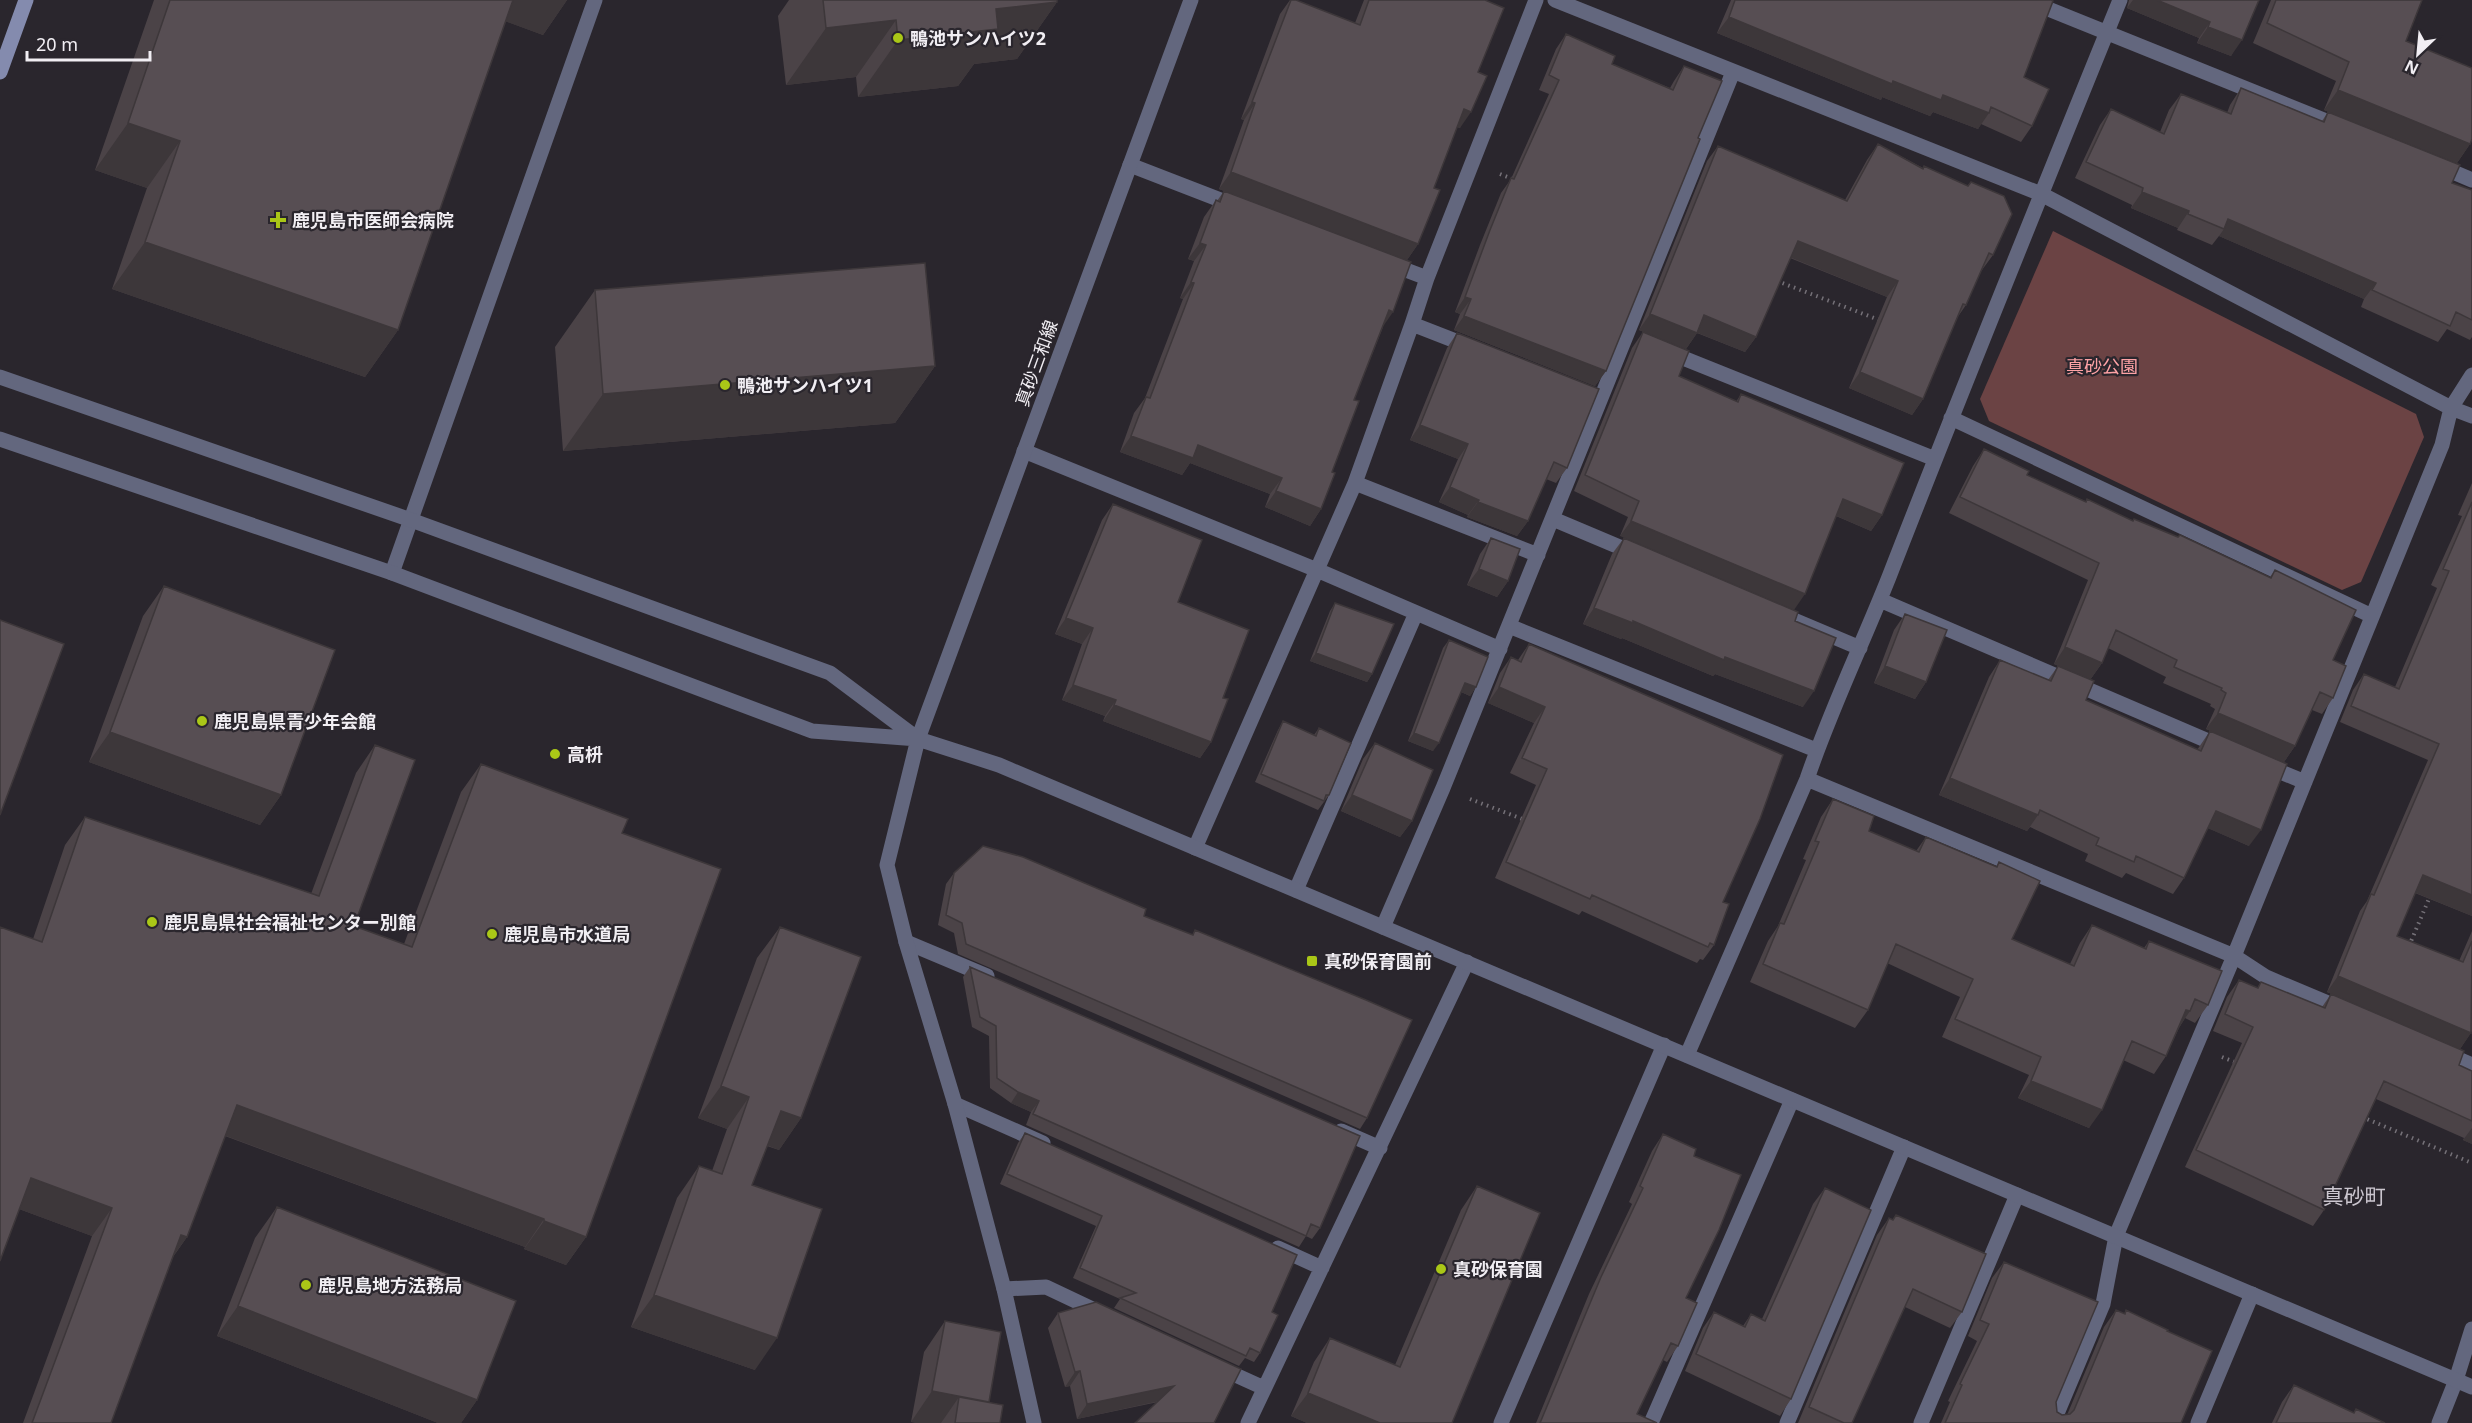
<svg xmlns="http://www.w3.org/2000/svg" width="2472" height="1423" font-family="'Noto Sans','Noto Sans JP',sans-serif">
	<rect width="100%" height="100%" fill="#2a262d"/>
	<path fill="#6b4344" d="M2053,231L2416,414L2424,437L2361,582L2342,590L1989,421L1980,399Z"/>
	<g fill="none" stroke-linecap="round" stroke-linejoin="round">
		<path stroke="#757178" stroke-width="4" stroke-dasharray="1.5 4.5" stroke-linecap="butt" d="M1500,174L1515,180
			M1777,281L1882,321
			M1470,799L1525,820
			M2409,946L2431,894
			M2222,1057L2237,1063
			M2362,1117L2472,1163"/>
		<path stroke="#63677e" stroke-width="15" d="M1555,0L2041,194L2451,408L2472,416
			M2026,0L2341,127
			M1130,165L1236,206
			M2439,166L2472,180
			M1390,264L1427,278
			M1412,324L1471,347
			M1668,352L1935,459
			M1951,418L2372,616
			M1024,451L1317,570L1500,649
			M1355,483L1538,555
			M1553,519L1636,554
			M392,573L595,0
			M1880,600L2222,747
			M1777,613L1860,648
			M1509,626L1816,750
			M2266,766L2305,782
			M1807,779L2234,956L2266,977L2342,1009
			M1195,848L1355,483L1412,324L1427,278L1536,0
			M1296,890L1416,613
			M1383,927L1443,788L1733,72
			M906,942L987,976
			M2444,1053L2472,1065
			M1687,1055L1807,779C1830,711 1862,645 1889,577C1964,384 2042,192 2120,0
			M955,1104L1043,1143
			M1341,1131L1380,1148
			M1278,1248L1322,1268
			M1004,1289L1046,1287L1103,1314
			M1220,1368L1264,1388
			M1248,1423L1467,962
			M1501,1423L1664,1045
			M1651,1423L1792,1100
			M1787,1423L1904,1147
			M1921,1423L2017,1195
			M2053,1423L2103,1304L2116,1236L2234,956L2442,445L2451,408L2472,375
			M2198,1423L2252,1294
			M2439,1423L2456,1380L2472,1329"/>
		<path stroke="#63677e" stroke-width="15" d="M0,377L411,520L830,673L918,739
			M0,439L392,573L812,731L918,739L999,765L2472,1387
			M1034,1423L1004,1289L955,1104L906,942L887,865L918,739L1191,0"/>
		<path stroke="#848bae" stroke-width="15" d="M0,72L26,0"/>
	</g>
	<path fill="#4b4347" d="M154,0H567L543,35L505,21L398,330L365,377L112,289L147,188L95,170Z
		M789,0H1057V2L1017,59L974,64L958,86L858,97L856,77L786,85L778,16Z
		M1290,0H1296L1355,23L1364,0H1485L1478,72L1460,128L1457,127L1434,188L1418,244L1407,260L1219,189L1244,120L1241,119L1280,14Z
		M1731,0H2051L2024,77L2032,126L2021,142L1981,124L1978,129L1933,112L1930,116L1882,97L1881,100L1717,33Z
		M2129,0H2259L2231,56L2197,43L2199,38L2127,8Z
		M2271,0H2422L2406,41L2470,144L2457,163L2324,110L2336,81L2253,43Z
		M1566,34L1612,64L1670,88L1674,81L1684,66L1698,138L1606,371L1595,386L1454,330L1460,314L1455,312L1480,245L1501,193L1511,179L1549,94L1539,90L1556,49Z
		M2241,88L2322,121L2328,112L2452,183L2472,190V337L2470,340L2447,329L2438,342L2361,307L2364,299L2219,236L2212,245L2177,230L2178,228L2131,208L2132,205L2075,178L2100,125L2111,109L2160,132L2169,110L2181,94L2227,113L2230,105Z
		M1878,144L1923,168L1924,166L1967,186L1971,182L1993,255L1982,270H1981L1966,305L1957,318L1923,399L1912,415L1849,388L1887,297L1790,258L1756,337L1745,352L1697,333L1686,349L1639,330L1707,161L1718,146L1845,200L1867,160Z
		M1224,191L1383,327L1354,400L1321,509L1310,526L1265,507L1270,494L1190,463L1182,475L1120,452L1134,413L1145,398L1183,299L1180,298L1194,261L1188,259L1204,217L1216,200L1217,201Z
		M595,290L935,366L895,423L563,451L555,347Z
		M1643,332L1679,376L1736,402L1741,394L1882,515L1871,531L1836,516L1620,536L1628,517L1574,491L1632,348Z
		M1457,333L1567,468L1556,483L1546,479L1528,521L1517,536L1467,517L1468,515L1439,502L1458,459L1410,440L1447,348Z
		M1984,449L2027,475L2085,501L2133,521L2134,519L2270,577L2275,570L2333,660V698L2322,714L2312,710L2295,746L2284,762L2206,729L2215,709L2210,706L2211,704L2163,683L2166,677L2108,648L2102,663L2090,680L2054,664L2088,580L1949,513L1973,466Z
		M2472,483V916L2415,893L2397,936L2459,961L2472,931V1031L2460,1049L2327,992L2360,911L2367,901L2428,760L2340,722L2353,690L2364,674L2395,687L2437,588L2431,585L2462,516L2458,515Z
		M1113,504L1178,602L1223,698L1211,742L1200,758L1103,721L1105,716L1062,700L1082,644L1055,634L1102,520Z
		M1491,538L1508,581L1497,597L1467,585L1480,554Z
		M1624,538L1795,621L1803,707L1715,674L1713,676L1622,638L1621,639L1583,624L1612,554Z
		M164,586L281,795L260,825L89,762L143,616Z
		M1335,603L1372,674L1367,682L1310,661L1330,611Z
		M1905,614L1926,682L1915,699L1874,683L1894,630Z
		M1449,640L1476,687L1470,696L1461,692L1433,751L1408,741L1443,648Z
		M1529,644L1723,902L1714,945L1703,960L1700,959L1697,963L1582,911L1579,915L1495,878L1536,785L1510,773L1534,723L1488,703L1500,673L1511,657L1518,660Z
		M2000,660L2048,680L2058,666L2086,700L2197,750L2210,731L2249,846L2208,828L2184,878L2173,894L2126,873L2122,878L2085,861L2088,854L2030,827L2027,831L1939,795L1989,677Z
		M1283,721L1314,735L1319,728L1329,795L1318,810L1255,782L1278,730Z
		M1375,743L1412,821L1400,837L1341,811L1363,759Z
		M375,745L354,926L404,944L461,792L481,764L622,833L586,1237L566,1265L524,1249L525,1247L225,1136L187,1237L173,1257L111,1423H23L92,1236L19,1209L33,939L65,845L85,817L311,894L356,773Z
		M1833,799L1869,831L1916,851L1926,837L1996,867L1999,862L2012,939L2070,964L2080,943L2092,925L2144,948L2149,941L2208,1005L2195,1023L2185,1018L2179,1028L2166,1056L2154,1074L2123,1060L2089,1128L2018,1098L2029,1075L1942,1037L1960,997L1887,963L1868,1010L1855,1028L1750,982L1768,941L1778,926L1806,860L1803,859L1821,817Z
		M954,873L1144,916L1192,935L1195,930L1367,1118L1360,1129L958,954L954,933L938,925L946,884Z
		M780,927L801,1118L779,1150L767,1146L752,1185L755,1370L631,1327L677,1198L699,1166L712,1171L727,1129L698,1118L757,958Z
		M970,967L1320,1228L1312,1239L1306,1236L1299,1247L1026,1125L1031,1112L1011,1103L990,1088L989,1036L972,1027L963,977Z
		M2239,980L2257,988L2261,982L2322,1007L2331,994L2459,1065L2472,1071V1144L2463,1140L2464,1138L2376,1099L2324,1210L2313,1226L2185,1167L2242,1043L2213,1031L2227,997Z
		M1025,1133L1272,1312L1260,1353L1254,1362L1245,1358L1239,1366L1114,1308L1120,1299L1073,1278L1096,1226L1000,1184L1018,1143Z
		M1663,1134L1694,1156L1686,1298L1678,1346L1667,1362L1663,1360L1637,1414L1657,1423H1536L1589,1294L1632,1204L1629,1202L1652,1151Z
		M1477,1186L1452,1423H1307L1291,1416L1314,1362L1330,1338L1395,1365L1461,1210Z
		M1825,1188L1791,1399L1780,1416L1685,1371L1703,1328L1714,1312L1743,1326L1751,1314L1762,1319L1813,1204Z
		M277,1207L477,1400L461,1423H438L217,1336L255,1238Z
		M1896,1215L1962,1312L1950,1328L1905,1307L1852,1423H1798L1877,1235L1889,1218L1892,1220Z
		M2004,1262L2056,1402L2057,1412L2062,1415H2067L2104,1327L2116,1310L2124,1314L2126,1310L2167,1331L2181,1423H1941L1950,1402L1948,1401L1977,1341L1968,1336L1992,1278Z
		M1058,1313L1158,1402L1077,1419L1070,1386L1065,1387L1048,1328Z
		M945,1321L988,1402L1000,1423H918L911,1422L924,1352Z
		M2294,1385L2353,1413L2356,1409L2385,1423H2272L2282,1402Z"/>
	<path fill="#3d373a" d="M502,0H567L543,35L491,16Z
		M2133,0H2157L2210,22L2199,38L2127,8Z
		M1057,2L1017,59L974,64L958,86L858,97L898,40L996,9Z
		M1729,17L1893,81L1943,95L1989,113L1978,129L1933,112L1930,116L1882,97L1881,100L1717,33Z
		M896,20L856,77L786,85L826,28Z
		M2208,27L2242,40L2231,56L2197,43Z
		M2338,90L2470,144L2457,163L2324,110Z
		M1252,102L1255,103L1244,120L1241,119Z
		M1464,109L1471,112L1460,128L1452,125Z
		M128,123L180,141L147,188L95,170Z
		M1231,172L1418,244L1407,260L1219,189Z
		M2142,192L2189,211L2178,228L2131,208Z
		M2228,219L2376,283L2364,299L2219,236L2224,229Z
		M1798,241L1821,250L1898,281L1887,297L1787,256Z
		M145,242L398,330L365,377L112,289Z
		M1200,243L1206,245L1194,261L1188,259Z
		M1191,282L1194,283L1183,299L1180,298Z
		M1465,297L1471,299L1460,314L1455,312Z
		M1389,310L1393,312L1382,328Z
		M1650,314L1697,333L1686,349L1639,330Z
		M1704,315L1756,337L1745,352L1693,331Z
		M1464,316L1606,371L1595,386L1454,330Z
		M935,366L895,423L563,451L603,394Z
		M1860,372L1923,399L1912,415L1849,388Z
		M1420,425L1468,444L1458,459L1410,440Z
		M1131,436L1198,445L1282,478L1270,494L1190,463L1182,475L1120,452Z
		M1450,487L1479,500L1468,515L1439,502Z
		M1276,491L1321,509L1310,526L1265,507Z
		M1843,499L1882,515L1871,531L1832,514Z
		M1478,502L1528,521L1517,536L1467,517Z
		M1631,521L1805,594L1794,610L1620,536Z
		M1479,569L1508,581L1497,597L1467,585Z
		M1594,608L1633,621L1814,691L1803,707L1715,674L1713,676L1622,638L1621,639L1583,624Z
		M1066,618L1093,628L1082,644L1055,634Z
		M2065,647L2102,663L2090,680L2054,664Z
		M1316,653L1372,674L1367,682L1310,661Z
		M1885,666L1926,682L1915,699L1874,683Z
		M1465,683L1476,687L1470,696L1459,691Z
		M1073,685L1116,700L1105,716L1062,700Z
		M1499,687L1545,707L1534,723L1488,703Z
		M1114,705L1211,742L1200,758L1103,721Z
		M2218,713L2295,746L2284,762L2206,729Z
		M110,732L281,795L260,825L89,762Z
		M1414,733L1439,743L1433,751L1408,741Z
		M1950,778L2038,815L2027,831L1939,795Z
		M1352,795L1412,821L1400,837L1341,811Z
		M2216,811L2261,830L2249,846L2205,827Z
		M2423,875L2472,895V916L2411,891Z
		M2338,976L2471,1033L2460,1049L2327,992Z
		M2186,1010L2190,1011L2178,1029Z
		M2031,1081L2102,1110L2089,1128L2018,1098Z
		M721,1086L749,1097L727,1129L698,1118Z
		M1018,1092L1039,1101L1031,1112L1011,1103Z
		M237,1105L544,1219L525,1247L218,1133Z
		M781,1111L801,1118L779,1150L759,1142Z
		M2472,1128V1144L2463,1140Z
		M31,1178L112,1208L92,1236L11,1206Z
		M544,1221L586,1237L566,1265L524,1249Z
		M181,1235L187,1237L167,1265Z
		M654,1295L777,1338L755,1370L631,1327Z
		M238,1306L477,1400L461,1423H438L217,1336Z
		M1080,1371L1070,1386L1065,1387L1075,1372Z
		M1174,1386L1164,1400L1077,1419L1087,1404Z
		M932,1391L989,1402L959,1397L941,1423H918L911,1422Z
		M1308,1393L1380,1423H1307L1291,1416Z"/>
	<path fill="#574e53" stroke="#3d373a" stroke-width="1.5" d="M170,0H513L398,330L145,242L180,141L128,123Z
		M823,0H1057V2L996,9L998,29L898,40L896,20L826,28Z
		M1291,0H1296L1360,25L1369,0H1485L1504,8L1478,72L1487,76L1471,112L1464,109L1434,188L1440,190L1418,244L1231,172L1255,103L1252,102Z
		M1735,0H2051L2053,1L2024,77L2049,89L2032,126L1991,107L1989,113L1943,95L1941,100L1893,81L1892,84L1729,17Z
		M2157,0H2259L2242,40L2208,27L2210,22Z
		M2276,0H2422L2406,41L2472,68V139L2470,144L2338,90L2349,62L2267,23Z
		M1566,34L1615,56L1612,64L1673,90L1684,66L1722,81L1698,138L1700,139L1606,371L1464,316L1471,299L1465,297L1490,230L1511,178L1514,179L1559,80L1549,75Z
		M2241,88L2324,122L2328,112L2460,165L2452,183L2472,190V320L2456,312L2450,326L2372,290L2376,283L2228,219L2224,229L2188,214L2189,211L2142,192L2143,188L2086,162L2111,109L2164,134L2181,94L2231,114Z
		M1878,144L1923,169L1924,166L1968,186L1971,182L2004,196L2012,214L1993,255L1989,253L1966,305L1963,304L1923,399L1860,372L1898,281L1798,241L1756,337L1704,315L1697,333L1650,314L1718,146L1847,201Z
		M1224,191L1411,262L1393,312L1389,310L1354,400L1359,401L1332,472L1335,473L1321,509L1276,491L1282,478L1198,445L1193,458L1131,436L1146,397L1150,398L1194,283L1191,282L1206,245L1200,243L1216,200L1220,202Z
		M925,263L935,366L603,394L595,290Z
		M1643,332L1689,351L1679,376L1738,402L1741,394L1904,463L1882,515L1843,499L1805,594L1631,521L1639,501L1585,475Z
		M1457,333L1599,389L1567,468L1554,462L1528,521L1478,502L1479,500L1450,487L1468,444L1420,425Z
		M1984,449L2029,471L2027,475L2086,502L2087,499L2133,521L2134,519L2178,537L2180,535L2271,578L2275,570L2356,610L2333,660L2346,666L2333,698L2320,692L2295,746L2218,713L2226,693L2221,690L2222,688L2174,667L2177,660L2116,630L2102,663L2065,647L2099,563L1960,497Z
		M2472,502V895L2423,875L2397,936L2463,962L2472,941L2471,1033L2338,976L2371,894L2374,895L2439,744L2351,706L2364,674L2399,689L2449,571L2443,569Z
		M1113,504L1202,540L1178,602L1249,630L1223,698L1228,699L1211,742L1114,705L1116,700L1073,685L1093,628L1066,618Z
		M1491,538L1520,549L1508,581L1479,569Z
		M1624,538L1798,612L1795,621L1836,638L1814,691L1725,657L1724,660L1633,621V623L1594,608Z
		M164,586L335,650L281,795L110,732Z
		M1335,603L1394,624L1372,674L1316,653Z
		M1905,614L1947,630L1926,682L1885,666Z
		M0,620L64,644L0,815Z
		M1449,640L1488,657L1476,687L1465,683L1439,743L1414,733Z
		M1529,644L1783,755L1760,819L1723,902L1729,904L1714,945L1710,943L1708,947L1592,895L1590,899L1506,862L1547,769L1522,758L1545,707L1499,687L1511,657L1521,662Z
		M2000,660L2051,681L2058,666L2094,681L2086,700L2201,751L2210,731L2287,764L2261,830L2216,811L2184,878L2136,856L2134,862L2096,845L2099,838L2040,810L2038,815L1950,778Z
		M1283,721L1316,736L1319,728L1351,743L1329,795H1326L1324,801L1261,774Z
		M1375,743L1433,770L1412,821L1352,795Z
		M375,745L415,760L354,926L412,947L481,764L628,819L622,833L721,869L586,1237L544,1221V1219L237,1105L187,1237L181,1235L111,1423H32L112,1208L31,1178L0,1261V927L42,942L85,817L319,896Z
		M1833,799L1874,816L1869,831L1919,852L1926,837L1997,867L1999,862L2040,881L2012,939L2074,966L2092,925L2146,949L2149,941L2222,971L2208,1005L2195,999L2190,1011L2186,1010L2166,1056L2132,1041L2102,1110L2031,1081L2041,1057L1955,1019L1973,979L1896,944L1868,1010L1763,964L1780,923L1784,924L1819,842L1815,841Z
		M983,846L1023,857L1146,909L1144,916L1193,935L1195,930L1366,1000L1412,1020L1367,1118L966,944L962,923L946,915L954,873Z
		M780,927L861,957L801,1118L781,1111L752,1185L822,1209L777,1338L654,1295L699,1166L722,1174L749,1097L721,1086Z
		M970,967L1360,1136L1320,1228L1311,1224L1306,1236L1033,1114L1039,1101L1018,1092L997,1078L996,1026L980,1017Z
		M2239,980L2258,988L2261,982L2325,1008L2331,994L2464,1051L2459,1065L2472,1071V1121L2384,1081L2324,1210L2196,1150L2253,1027L2225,1014Z
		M1025,1133L1297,1255L1272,1312L1278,1315L1260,1353L1250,1348L1246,1356L1120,1298L1136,1293L1080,1268L1102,1216L1007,1174Z
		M1663,1134L1696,1149L1694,1156L1741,1175L1719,1230L1686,1298L1697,1303L1678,1346L1671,1343L1637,1414L1657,1423H1540L1601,1277L1643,1188L1640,1186Z
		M1477,1186L1540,1213L1452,1423H1380L1308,1393L1330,1338L1400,1367Z
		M1825,1188L1871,1210L1791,1399L1696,1354L1714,1312L1745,1327L1751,1314L1765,1321Z
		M277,1207L516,1301L477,1400L238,1306Z
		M1896,1215L1986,1254L1962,1312L1913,1289L1852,1423H1844L1809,1407L1889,1218L1893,1220Z
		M2004,1262L2098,1302L2056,1402L2057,1412L2062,1415L2070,1414L2074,1410L2116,1310L2125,1314L2126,1310L2168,1330L2167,1331L2212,1351L2181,1423H1945L1962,1385L1960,1384L1989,1324L1980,1320Z
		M1096,1302L1241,1369L1214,1423H1135L1174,1386L1087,1404L1080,1371L1075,1372L1058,1313Z
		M945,1321L1001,1332L989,1402L932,1391Z
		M2294,1385L2354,1413L2356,1409L2385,1423H2276Z
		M959,1397L1003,1405L1000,1423H955Z"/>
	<g fill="#aac717" stroke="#2a262d" stroke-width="2">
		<circle cx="898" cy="38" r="6"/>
		<path d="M275 211h6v6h6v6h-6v6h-6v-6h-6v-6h6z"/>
		<circle cx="725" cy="385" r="6"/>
		<circle cx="202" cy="721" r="6"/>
		<circle cx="555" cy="754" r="6"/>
		<circle cx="152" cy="922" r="6"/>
		<circle cx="492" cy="934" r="6"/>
		<rect x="1306" y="955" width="12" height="12" rx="3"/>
		<circle cx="1441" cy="1269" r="6"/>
		<circle cx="306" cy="1285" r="6"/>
	</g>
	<g text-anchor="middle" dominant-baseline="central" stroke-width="4.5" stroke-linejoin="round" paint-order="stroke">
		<g font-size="18" font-weight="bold" fill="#f1eef3" stroke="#2a262d" text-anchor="start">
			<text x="910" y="38">鴨池サンハイツ2</text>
			<text x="292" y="220">鹿児島市医師会病院</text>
			<text x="737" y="385">鴨池サンハイツ1</text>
			<text x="214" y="721">鹿児島県青少年会館</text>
			<text x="567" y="754">高枡</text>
			<text x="164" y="922">鹿児島県社会福祉センター別館</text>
			<text x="504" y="934">鹿児島市水道局</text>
			<text x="1324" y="961">真砂保育園前</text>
			<text x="1453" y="1269">真砂保育園</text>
			<text x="318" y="1285">鹿児島地方法務局</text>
		</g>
		<g font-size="18" fill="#f1eef3" stroke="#2a262d">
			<text transform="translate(1036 363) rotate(-70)">真砂三和線</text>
		</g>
		<g font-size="18" fill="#fea2a5" stroke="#2a262d">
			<text x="2102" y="366">真砂公園</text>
		</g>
		<g font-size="21" fill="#cbc6cf" stroke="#2a262d">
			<text x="2354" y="1196">真砂町</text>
		</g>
	</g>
	<g transform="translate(2418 54) rotate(206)" stroke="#2a262d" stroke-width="4.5" paint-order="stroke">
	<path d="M0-4.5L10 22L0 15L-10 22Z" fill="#f1eef3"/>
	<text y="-9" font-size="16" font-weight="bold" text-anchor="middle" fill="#f1eef3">N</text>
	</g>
	<path d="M27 51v9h123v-9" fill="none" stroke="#f1eef3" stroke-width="3"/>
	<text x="36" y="51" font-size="18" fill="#f1eef3" stroke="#2a262d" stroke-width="4.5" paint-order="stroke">20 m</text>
</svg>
